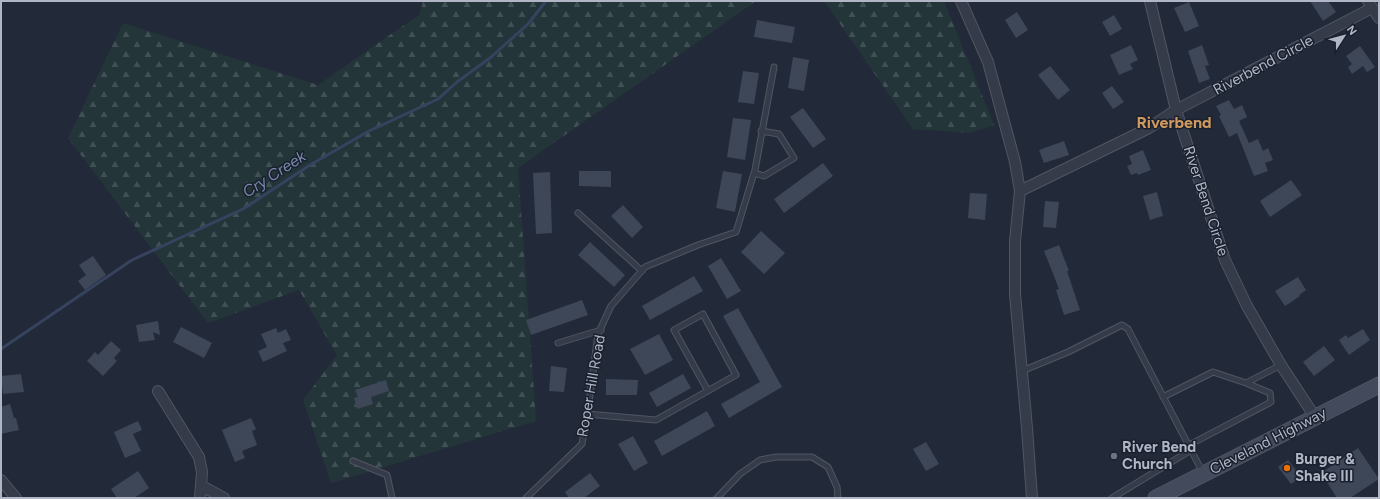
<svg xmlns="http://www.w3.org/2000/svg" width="1380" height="499" font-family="Figtree,sans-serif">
	<defs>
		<pattern id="forest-firs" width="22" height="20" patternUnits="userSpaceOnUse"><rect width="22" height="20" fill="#233539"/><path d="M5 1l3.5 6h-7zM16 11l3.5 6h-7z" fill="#405054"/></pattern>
	</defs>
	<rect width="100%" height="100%" fill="#222938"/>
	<path fill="url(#forest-firs)" d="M423,1H756L518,168L536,421L331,483L303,400L337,355L299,290L208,323L68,138L123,23L318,85L420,14Z
		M824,1H944L994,125L970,133L913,129Z"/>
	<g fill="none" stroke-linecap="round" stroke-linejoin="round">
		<path stroke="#36435f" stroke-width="3" d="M1,349L132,260L243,209L310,165L369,131L438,99L457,82L490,58L528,24L546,1"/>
	</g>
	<path fill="#3e4758" d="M1310,1H1328L1336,12L1323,21Z
		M1189,2L1199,26L1185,32L1174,8Z
		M1017,12L1028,30L1016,38L1005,20Z
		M1114,15L1122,29L1110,36L1102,22Z
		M757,20L795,27L792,43L754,37Z
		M1131,45L1138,60L1130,64L1133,69L1119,75L1110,55Z
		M1202,45L1209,65L1205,66L1210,79L1199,83L1188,51Z
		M1360,46L1375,67L1367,72L1363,66L1352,74L1348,67L1352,64L1346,56Z
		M793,57L809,60L804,91L788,88Z
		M1050,66L1070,90L1058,100L1038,75Z
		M743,71L759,73L754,104L738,102Z
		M1112,86L1124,102L1113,109L1102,93Z
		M1229,100L1234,109L1242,105L1247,117L1239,121L1249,143L1258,139L1263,151L1268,148L1273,160L1265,163L1268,171L1254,176L1237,133L1229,137L1219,116L1221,115L1216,106Z
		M803,108L826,139L813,148L790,117Z
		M733,118L751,120L745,160L727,157Z
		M1064,141L1069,155L1044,163L1039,150Z
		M1143,150L1151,170L1138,175L1137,173L1131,175L1127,166L1132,164L1129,156Z
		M823,163L833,176L784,213L774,199Z
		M579,171H611V187L579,186Z
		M723,171L742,174L735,212L716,208Z
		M550,172L552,233L536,234L533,173Z
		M1291,180L1302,195L1270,217L1260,201Z
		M1157,192L1163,216L1150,220L1143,196Z
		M970,193L987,194L985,220L968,218Z
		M1045,201L1059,202L1056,228L1043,227Z
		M623,205L643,227L632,238L611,216Z
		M761,231L785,253L764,274L741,252Z
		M590,242L625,275L614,287L578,255Z
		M1059,245L1069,271H1067L1080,310L1064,315L1056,290L1059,289L1044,251Z
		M93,256L106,275L85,290L78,281L86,275L79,265Z
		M721,258L741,291L727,299L708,266Z
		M694,276L703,291L650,320L642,306Z
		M1298,277L1306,290L1299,295L1300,296L1285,306L1275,291Z
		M582,300L588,315L531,335L526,320Z
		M738,308L782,387L729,418L721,404L760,382L723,316Z
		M158,321L160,335L153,332L155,340L139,342L136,325Z
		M181,327L212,343L204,358L173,342Z
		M276,328L278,333L286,329L291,340L283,343L287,351L263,362L258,351L267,347L261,334Z
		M1363,329L1370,340L1349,355L1339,340L1346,335L1348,338Z
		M659,334L673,360L645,375L630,349Z
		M111,341L121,350L114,358L117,361L103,376L87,361L95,352L98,355Z
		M1324,346L1335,360L1314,376L1303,362Z
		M551,366L567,368L564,392L549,391Z
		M21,374L24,392L3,394L1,376Z
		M683,374L691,388L657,407L649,393Z
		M606,379L638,380L637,395H606Z
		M386,380L389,391L371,397L373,404L357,409L354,398L358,397L355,390Z
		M10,404L14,418H16L19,430L1,434V407Z
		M707,411L715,426L662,456L654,441Z
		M251,418L256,429L252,431L257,445L242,451L245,458L235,462L222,430Z
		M138,421L142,430L133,434L141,451L125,458L114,432Z
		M633,436L648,463L634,471L618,444Z
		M926,442L939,464L926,471L913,449Z
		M1358,448L1379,479L1350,498H1337L1321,473Z
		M1288,460L1301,477L1291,484L1278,467Z
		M138,471L149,488L134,498H117L111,489Z
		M590,473L600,486L584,498H569L565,492Z"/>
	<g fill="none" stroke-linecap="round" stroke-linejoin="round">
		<g stroke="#505663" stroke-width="7">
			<path id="lane" d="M754,173L764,176L794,158L779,134L761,131
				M578,213L642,271
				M558,343L601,330
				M1022,371L1068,352L1122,325L1128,329L1203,473
				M1163,397L1213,372L1246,383L1281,365
				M587,414L656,420L736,375L703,314L674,330L708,391
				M1189,445L1271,402L1270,393L1246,383
				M353,461L387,475L392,498
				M526,498L582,444L588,410L598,334L611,306L645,267L698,245L736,232L755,170L774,67
				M717,498L740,474L760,460L776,457H812L828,467L837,487L838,498
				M1112,498L1191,450"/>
		</g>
		<g stroke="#505663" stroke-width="12">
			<path id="street" d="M961,1L988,62L1015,162L1020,191L1015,241V294L1027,428L1032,498
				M1150,1L1176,110L1225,260L1247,306L1281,365L1315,417
				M1368,1L1379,18
				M1020,191L1149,128L1176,110L1372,8
				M158,391L199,457L202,472L200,498
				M1,480L16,498
				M202,486L224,498"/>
		</g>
		<g stroke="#505663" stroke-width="17">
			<path id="secondary" d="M1156,498L1379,385"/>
		</g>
		<use href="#lane" stroke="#353b48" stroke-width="5"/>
		<use href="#street" stroke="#353b48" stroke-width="10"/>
		<use href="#secondary" stroke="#434a5b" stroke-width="15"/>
	</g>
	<circle fill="#6b7280" stroke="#1a202d" stroke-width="1.5" cx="1114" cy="456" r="4"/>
	<circle fill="#e8710a" stroke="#1a202d" stroke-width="1.5" cx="1287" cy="468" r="4"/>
	<g text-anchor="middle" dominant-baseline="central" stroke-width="3" stroke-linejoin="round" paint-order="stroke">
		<g font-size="15" fill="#b0b6c5" stroke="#1a202d">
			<text transform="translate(1263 65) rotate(-28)">Riverbend Circle</text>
			<text transform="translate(1206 201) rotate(72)">River Bend Circle</text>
			<text transform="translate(591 386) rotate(-80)">Roper Hill Road</text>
			<text transform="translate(1268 441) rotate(-27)">Cleveland Highway</text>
		</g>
		<g font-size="15" font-weight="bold" fill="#b0b6c5" stroke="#1a202d" text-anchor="start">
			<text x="1122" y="447">River Bend<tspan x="1122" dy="17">Church</tspan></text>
			<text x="1295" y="459">Burger &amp;<tspan x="1295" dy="17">Shake III</tspan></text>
		</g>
		<g font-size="16" font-weight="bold" fill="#d09a60" stroke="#1a202d">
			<text x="1174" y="122">Riverbend</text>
		</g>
		<g font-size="16" font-style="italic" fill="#788aac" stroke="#1a202d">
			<text transform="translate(274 174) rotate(-33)">Cry Creek</text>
		</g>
	</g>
	<rect width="1380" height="499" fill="none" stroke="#b0b6c5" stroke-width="4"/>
	<g transform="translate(1344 36) rotate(54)" stroke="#1a202d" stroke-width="3" paint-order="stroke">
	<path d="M0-3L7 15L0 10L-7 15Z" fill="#b0b6c5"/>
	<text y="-6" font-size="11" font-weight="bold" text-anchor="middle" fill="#b0b6c5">N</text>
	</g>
</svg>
